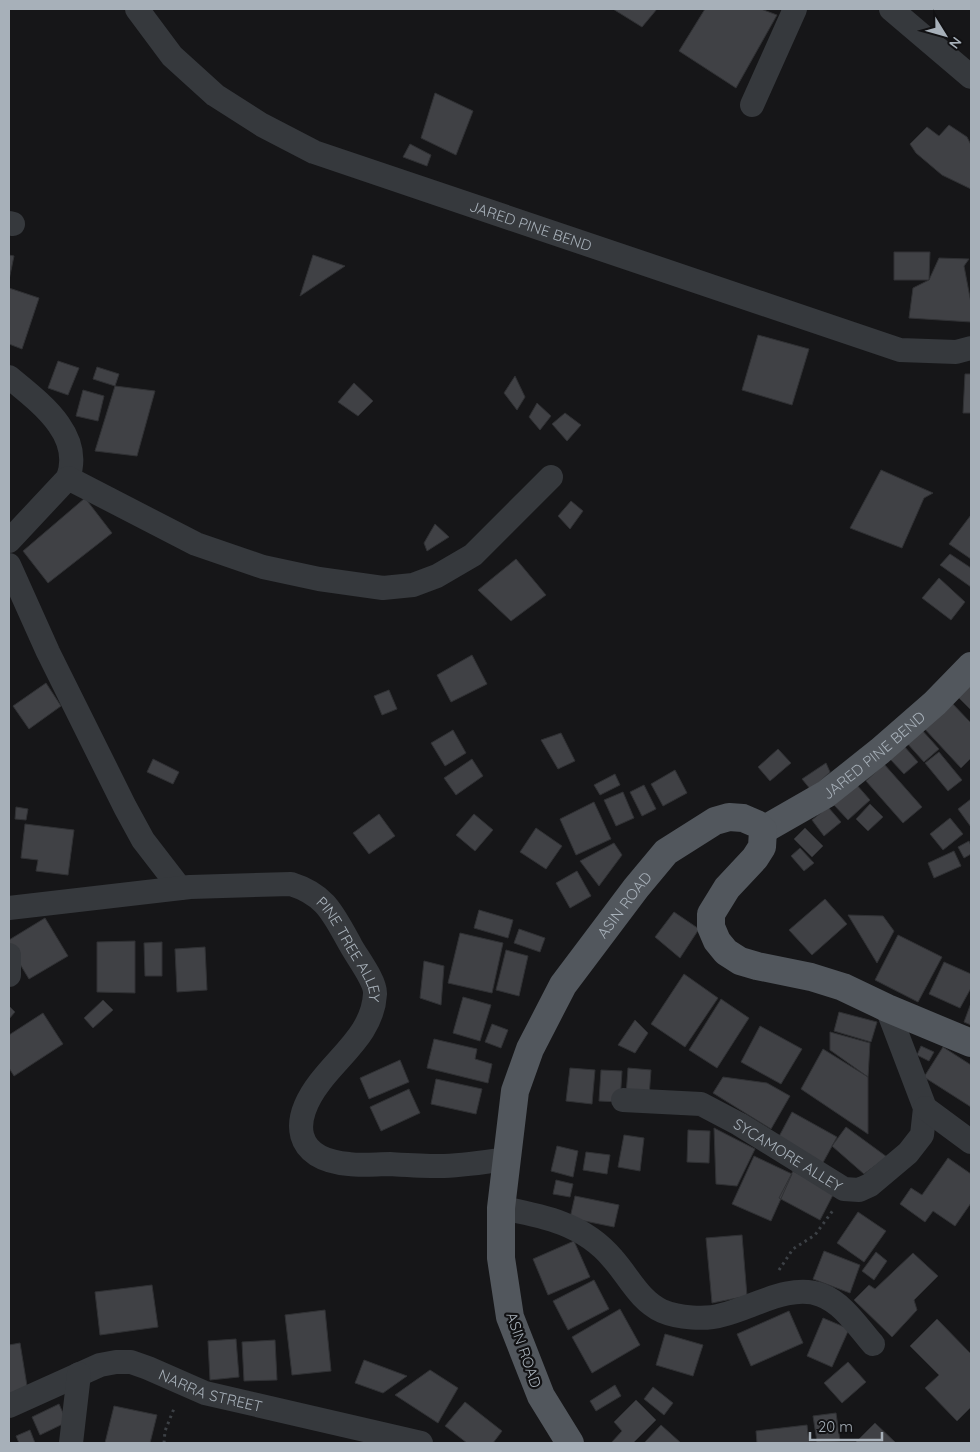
<svg xmlns="http://www.w3.org/2000/svg" width="980" height="1452" font-family="Quicksand,sans-serif">
	<rect width="100%" height="100%" fill="#161618"/>
	<path fill="#404145" stroke="#303134" d="M613,9H657L642,27Z
		M705,9H761L777,15L736,88L679,51Z
		M435,93L473,111L456,155L421,138Z
		M949,125L967,137L971,145V189L942,175L916,153L910,144L927,127L939,136Z
		M410,144L431,155L427,166L403,157Z
		M894,252H930L929,280H894Z
		M9,255L14,256L9,280Z
		M313,255L345,266L300,296Z
		M939,258L969,259L964,266L971,303V322L909,318L913,288L929,280Z
		M9,288L39,298L22,349L9,344Z
		M758,335L809,349L792,405L742,390Z
		M58,361L79,368L68,395L48,388Z
		M97,367L119,374L115,386L93,379Z
		M965,374H971V413H963Z
		M515,376L525,397L517,410L504,393Z
		M354,383L373,401L358,416L338,402Z
		M115,386L155,391L137,456L95,451Z
		M83,390L104,396L98,421L76,416Z
		M537,403L551,416L540,430L529,417Z
		M565,413L581,425L567,441L552,424Z
		M881,470L933,493L924,498L902,548L850,528Z
		M85,498L112,533L48,583L23,551Z
		M571,501L583,511L570,529L558,516Z
		M971,515V559L949,544Z
		M435,524L449,537L427,551L424,543Z
		M950,554L971,568V587L940,565Z
		M516,559L546,595L511,621L478,590Z
		M939,578L965,602L951,620L922,598Z
		M472,655L487,684L451,702L437,675Z
		M971,679V710L956,695Z
		M46,683L61,706L29,729L13,706Z
		M389,690L397,709L382,715L374,696Z
		M950,701L971,723V758L961,768L922,726Z
		M921,729L939,749L924,762L906,742Z
		M453,730L466,753L445,766L431,743Z
		M561,733L575,761L558,769L541,740Z
		M904,746L918,762L904,774L890,759Z
		M778,749L791,763L770,781L758,767Z
		M939,752L962,780L948,791L925,763Z
		M153,759L179,772L173,784L147,772Z
		M472,759L483,776L456,795L444,778Z
		M826,763L830,772L811,790L802,779Z
		M884,764L922,807L903,823L866,781Z
		M675,770L687,793L663,806L651,784Z
		M615,774L620,785L600,795L594,785Z
		M856,784L870,800L848,820L834,805Z
		M644,785L656,809L642,816L630,792Z
		M623,792L634,818L616,826L604,800Z
		M971,799V827L958,809Z
		M594,802L611,839L576,855L560,819Z
		M870,804L883,817L868,831L856,819Z
		M16,807L28,809L26,820L15,819Z
		M828,807L841,822L824,836L812,820Z
		M379,814L395,836L369,854L353,833Z
		M474,814L493,830L475,851L456,835Z
		M950,818L963,834L943,850L930,834Z
		M25,824L74,830L68,875L36,871L38,860L21,858Z
		M536,828L562,846L546,869L520,852Z
		M805,828L823,846L812,857L794,839Z
		M969,841L971,846V854L964,858L958,847Z
		M614,843L622,855L599,886L580,861Z
		M800,848L814,863L804,871L791,856Z
		M954,851L961,866L934,878L928,863Z
		M577,871L591,896L570,908L556,883Z
		M825,899L847,924L812,955L789,930Z
		M479,910L513,920L508,938L474,928Z
		M674,912L699,929L680,958L655,937Z
		M848,915L883,916L894,931L877,963Z
		M45,918L68,956L29,979L9,946V940Z
		M519,929L545,938L540,952L514,943Z
		M460,933L503,943L492,993L448,983Z
		M898,935L942,957L918,1002L875,980Z
		M135,941V993L97,992V942Z
		M162,942V976H145L144,943Z
		M205,947L207,990L177,992L175,949Z
		M506,950L528,956L519,996L496,990Z
		M424,961L444,966L441,1005L420,998Z
		M944,962L971,974V988L960,1008L929,994Z
		M684,974L718,998L685,1047L651,1024Z
		M463,997L491,1005L480,1041L453,1033Z
		M721,999L749,1018L717,1068L689,1050Z
		M103,1000L113,1010L93,1028L84,1018Z
		M971,1003V1025L964,1022Z
		M9,1006L15,1012L9,1019Z
		M839,1012L877,1022L871,1042L834,1031Z
		M43,1013L63,1044L14,1076L9,1068V1035Z
		M635,1020L648,1033L635,1053L618,1045Z
		M492,1024L508,1030L501,1048L485,1042Z
		M760,1026L802,1049L781,1084L741,1062Z
		M830,1032L870,1043L868,1077L830,1050Z
		M434,1039L477,1049L475,1059L492,1064L488,1083L427,1068Z
		M921,1046L934,1052L929,1061L917,1055Z
		M943,1047L971,1065V1107L924,1077Z
		M823,1049L868,1077V1134L801,1089Z
		M400,1060L409,1082L369,1099L360,1078Z
		M570,1068L595,1070L592,1104L566,1101Z
		M628,1068L651,1070L649,1097L626,1096Z
		M601,1070L622,1071L620,1102L599,1101Z
		M723,1077L767,1083L790,1096L771,1129L713,1093Z
		M436,1079L482,1089L476,1114L431,1104Z
		M409,1089L420,1113L381,1131L370,1107Z
		M792,1112L837,1137L820,1168L775,1144Z
		M846,1127L887,1157L864,1174L832,1146Z
		M714,1128L755,1149L737,1186L716,1184Z
		M688,1130L710,1131L709,1163L687,1162Z
		M624,1135L644,1138L640,1171L618,1167Z
		M557,1146L578,1151L573,1177L551,1171Z
		M586,1152L610,1155L607,1174L583,1170Z
		M754,1156L792,1174L771,1221L732,1204Z
		M948,1158L971,1174V1203L955,1226L933,1211L925,1222L900,1204L911,1188L922,1195Z
		M793,1171L834,1193L820,1220L779,1198Z
		M556,1180L573,1184L570,1197L553,1194Z
		M575,1196L619,1205L614,1227L570,1218Z
		M858,1212L886,1231L864,1262L837,1243Z
		M742,1235L747,1296L712,1303L706,1238Z
		M574,1241L590,1277L548,1295L533,1259Z
		M824,1251L860,1265L850,1293L813,1279Z
		M876,1252L887,1261L874,1280L862,1271Z
		M913,1253L938,1276L914,1300L917,1310L892,1337L854,1300L869,1285L875,1289Z
		M594,1280L609,1309L568,1330L553,1301Z
		M152,1285L158,1327L100,1335L95,1292Z
		M620,1309L640,1345L592,1373L572,1337Z
		M325,1310L331,1371L292,1375L285,1315Z
		M789,1311L803,1343L751,1366L737,1334Z
		M823,1318L849,1329L832,1367L807,1356Z
		M937,1319L971,1354V1407L957,1421L925,1388L939,1375L910,1346Z
		M665,1334L703,1345L693,1376L656,1365Z
		M236,1339L239,1377L210,1380L208,1341Z
		M275,1340L277,1380L244,1381L242,1342Z
		M20,1343L28,1392L9,1395V1345Z
		M364,1360L407,1376L383,1393L355,1383Z
		M848,1362L866,1382L842,1403L824,1383Z
		M430,1370L458,1388L438,1423L395,1395Z
		M615,1385L621,1396L596,1411L590,1401Z
		M653,1387L673,1403L664,1415L644,1399Z
		M636,1400L656,1420L633,1443H611L622,1431L614,1422Z
		M465,1402L502,1431L493,1443H467L445,1426Z
		M59,1404L67,1422L40,1435L32,1417Z
		M114,1406L157,1415L150,1443H105Z
		M836,1413L840,1441L817,1442L813,1416Z
		M875,1423L896,1443H855Z
		M661,1425L681,1443H644Z
		M807,1425L809,1443H757L756,1431Z
		M30,1430L35,1443H19L16,1436Z"/>
	<g fill="none" stroke-linecap="round" stroke-linejoin="round">
		<path stroke="#3c4045" stroke-width="3" stroke-dasharray="2.5 4" stroke-linecap="butt" d="M779,1270L793,1249L815,1235L834,1209
			M164,1443L165,1431L175,1406"/>
		<g stroke="#36393d" stroke-width="24">
			<path id="s1" d="M137,9L172,56L215,95L262,125L314,152L900,350L956,352L971,348"/>
			<path d="M891,9L971,77"/>
			<path d="M752,105L795,9"/>
			<path d="M9,223L13,224"/>
			<path d="M9,377C39,402 84,434 68,478"/>
			<path d="M9,541L68,478L196,544L263,567L319,579L383,588L413,585L437,576L473,555L551,477"/>
			<path d="M9,565L48,652L125,807L143,840L180,888"/>
			<path id="s2" d="M9,908L190,887L291,884C326,895 333,914 350,944C356,956 376,981 375,994C373,1032 341,1054 320,1082C290,1121 293,1159 349,1164C362,1166 377,1164 390,1164C407,1165 423,1166 439,1166C462,1166 485,1162 507,1159"/>
			<path d="M9,955V975"/>
			<path id="s3" d="M623,1100L701,1104L739,1124L844,1189L859,1190L870,1185L908,1153L922,1135L925,1108L887,1008"/>
			<path d="M925,1108L971,1142"/>
			<path d="M501,1208C544,1216 584,1224 613,1259C629,1277 639,1300 662,1311C678,1318 706,1320 722,1315C752,1308 790,1283 821,1295C843,1303 858,1327 873,1344"/>
			<path id="s4" d="M9,1406L100,1365L116,1362H131L148,1368L205,1393L421,1443"/>
			<path d="M71,1443L79,1374"/>
		</g>
		<g stroke="#52575d" stroke-width="28">
			<path id="s5" d="M763,830L826,794L880,751L935,703L971,666"/>
			<path id="s6" d="M570,1443L541,1396L510,1317L501,1258V1208L515,1091L530,1049L563,985L636,888L666,852L715,821L729,817L743,818L757,824L763,830L762,847L755,858L727,888L711,914V927L717,941L726,952L740,961L757,966L811,977L843,987L887,1008L971,1043"/>
		</g>
	</g>
	<g text-anchor="middle" dominant-baseline="central" stroke-width="4.5" stroke-linejoin="round" paint-order="stroke">
		<g font-size="15" fill="#a7b0b9" stroke="#111113">
			<text stroke="none"><textPath href="#s1" startOffset="460">JARED PINE BEND</textPath></text>
			<text stroke="none"><textPath href="#s5" startOffset="134">JARED PINE BEND</textPath></text>
			<text stroke="none"><textPath href="#s6" startOffset="585">ASIN ROAD</textPath></text>
			<text stroke="none"><textPath href="#s2" startOffset="375">PINE TREE ALLEY</textPath></text>
			<text stroke="none"><textPath href="#s3" startOffset="179">SYCAMORE ALLEY</textPath></text>
			<text transform="translate(524 1350) rotate(71)">ASIN ROAD</text>
			<text stroke="none"><textPath href="#s4" startOffset="216">NARRA STREET</textPath></text>
		</g>
	</g>
	<rect width="980" height="1452" fill="none" stroke="#a7b0b9" stroke-width="20"/>
	<g transform="translate(945 35) rotate(127)" stroke="#111113" stroke-width="4" paint-order="stroke">
	<path d="M0-4L9 19L0 12L-9 19Z" fill="#a7b0b9"/>
	<text y="-8" font-size="14" font-weight="bold" text-anchor="middle" fill="#a7b0b9">N</text>
	</g>
	<path d="M810 1432v8h72v-8" fill="none" stroke="#a7b0b9" stroke-width="2.5"/>
	<text x="818" y="1432" font-size="15" fill="#a7b0b9" stroke="#111113" stroke-width="4" paint-order="stroke">20 m</text>
</svg>
